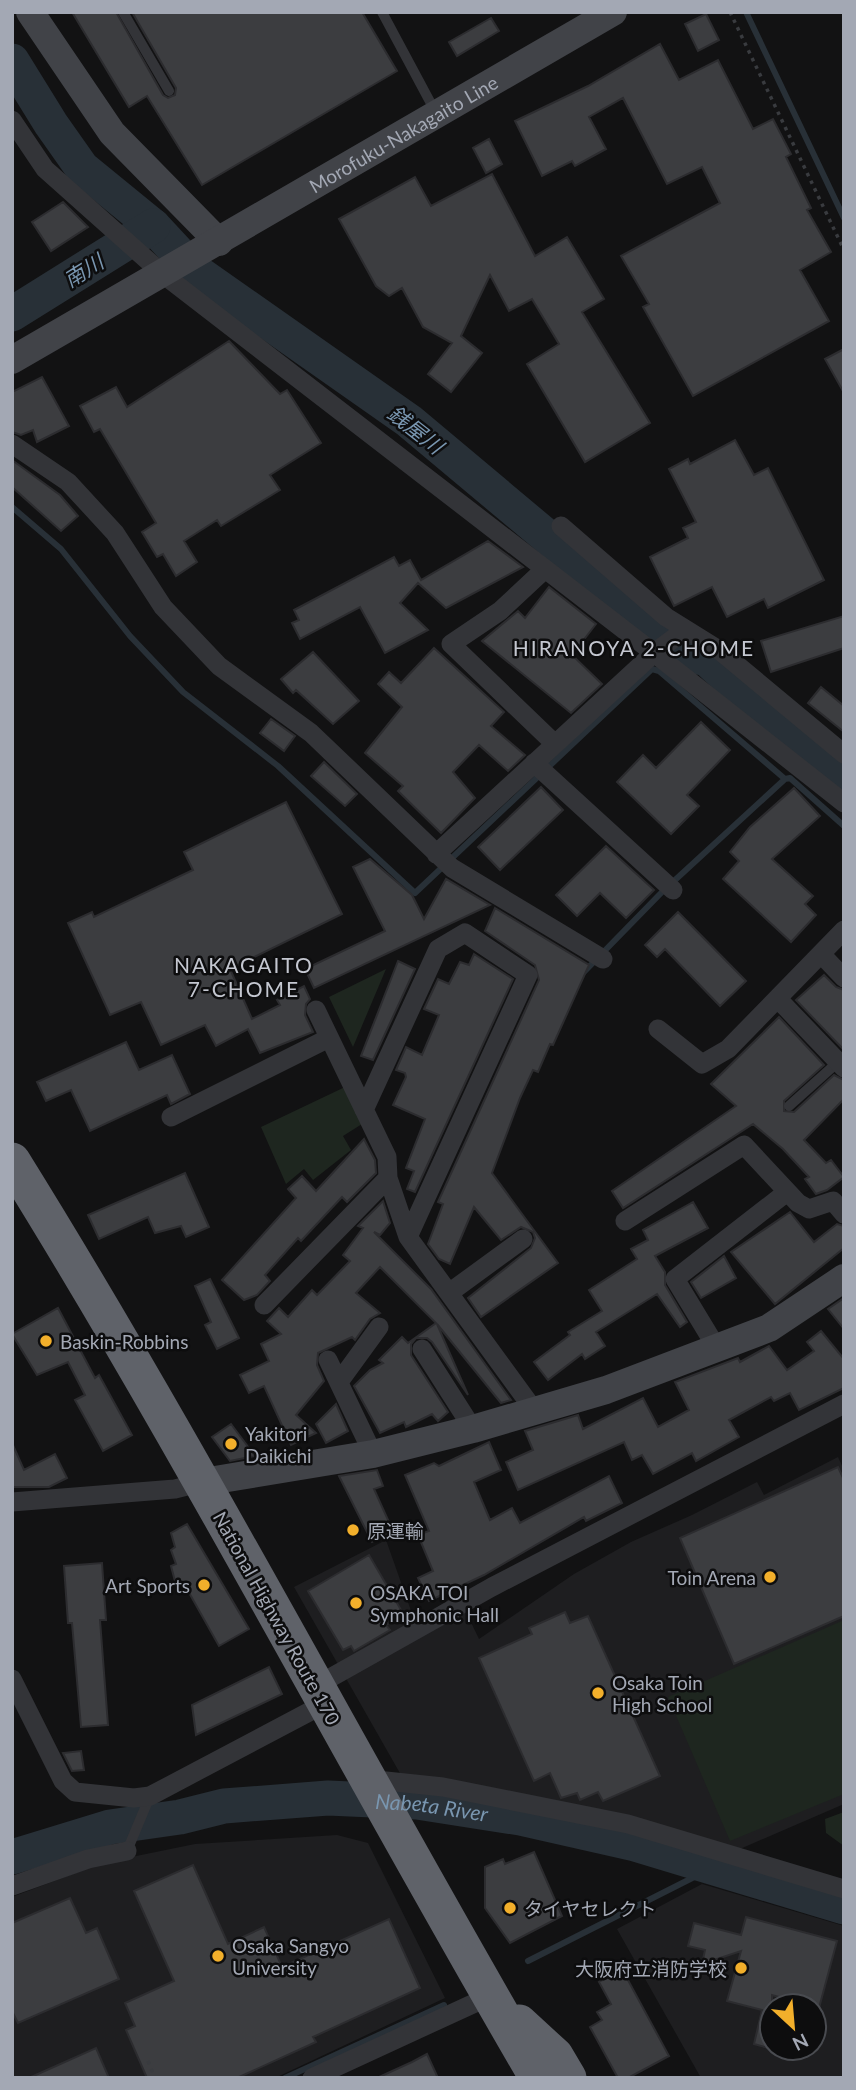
<svg xmlns="http://www.w3.org/2000/svg" width="856" height="2090" font-family="Lato,'Noto Sans JP',sans-serif">
	<rect width="100%" height="100%" fill="#121213"/>
	<path fill="#1e1e20" fill-rule="evenodd" d="M838,1457L844,1470V1804L740,1849L401,1775L294,1587L386,1540L415,1622L451,1598L458,1616L466,1612L479,1639L574,1574L631,1542L692,1515L757,1482L764,1495Z
		M337,1835L368,1843L445,1998L275,2078H12V1897L102,1863L195,1844Z
		M702,1884L844,1926V2078H701L617,1929ZM772,2006H814V2048H772Z"/>
	<path fill="#1e261f" d="M386,969L353,1047L329,997Z
		M345,1087L362,1124L343,1136L351,1150L313,1180L304,1169L286,1184L261,1127Z
		M844,1620V1794L730,1841L668,1697Z
		M844,1812V1846L826,1833L825,1819Z"/>
	<g fill="none" stroke-linecap="round" stroke-linejoin="round">
		<path stroke="#283037" stroke-width="6" d="M746,12L844,218
			M12,507L61,549L130,636L183,692L278,766L415,893L652,669L659,671L785,779L790,778L844,826
			M583,973L662,892L785,779
			M528,1961L714,1867
			M285,2078L444,2005"/>
		<g stroke="#283037" stroke-width="35">
			<path d="M12,61L51,124L82,168L153,226L194,270L409,421L688,655L707,659L764,712L844,776"/>
			<path d="M12,314L153,226"/>
			<path id="s1" d="M12,1857L110,1827L180,1817L224,1806L328,1798L417,1802L520,1818L635,1844L844,1907"/>
		</g>
	</g>
	<path fill="#3c3d40" stroke="#2c2c2f" stroke-width="2" d="M72,12H116L163,95L168,98L175,95L176,88L132,12H362L397,71L202,185L147,96L129,107Z
		M706,14L719,40L698,51L685,24Z
		M491,18L499,31L457,56L449,42Z
		M660,44L679,80L718,60L753,129L773,119L791,154L786,157L811,208L807,210L831,252L800,270L829,321L693,396L643,307L649,304L621,256L720,203L702,167L667,184L623,98L589,117L606,149L575,166L572,161L542,176L515,121L588,86Z
		M489,139L502,164L486,173L473,148Z
		M492,174L535,256L567,237L604,299L582,312L650,423L585,462L527,364L559,344L532,299L509,311L490,275L461,336L482,353L451,392L428,374L452,343L423,327L402,288L389,296L376,286L339,219L415,177L431,206Z
		M63,202L88,227L51,251L32,222Z
		M229,341L280,394L287,390L321,443L270,475L280,490L221,526L217,520L184,541L197,562L176,576L163,554L157,557L142,532L156,523L100,429L94,432L80,406L116,387L127,407Z
		M844,349V393L825,359Z
		M42,377L69,426L37,442L33,430L21,435L12,432V392Z
		M735,440L754,475L768,468L824,580L768,608L764,599L727,617L712,587L674,606L650,557L688,538L683,528L696,522L669,469L688,459L690,464Z
		M12,460L60,495L78,516L61,531L12,487Z
		M488,541L523,567L446,608L418,583L400,603L428,630L385,653L360,607L300,639L292,623L299,620L294,610L394,557L399,566L410,560L421,580Z
		M549,587L596,624L572,655L602,684L571,713L482,641L518,611L525,618Z
		M844,616V648L771,672L761,641Z
		M434,648L504,712L491,726L525,755L508,771L479,745L453,772L475,798L441,833L398,791L403,786L365,753L402,707L378,684L389,672L401,683Z
		M313,652L359,701L333,724L296,690L293,693L281,679Z
		M821,687L844,706V732L808,703Z
		M271,719L295,736L284,751L260,733Z
		M701,722L730,750L687,795L699,806L671,834L617,782L643,755L656,768Z
		M324,762L357,794L345,806L311,776Z
		M541,787L563,810L500,870L478,847Z
		M794,788L820,816L772,859L813,896L805,904L816,915L791,942L723,879L739,861L730,852L750,827Z
		M286,802L342,914L230,969L252,1019L280,1005L277,1000L304,986L310,999L306,1004L305,1015L313,1032L260,1053L248,1029L216,1046L205,1025L161,1045L141,1002L110,1015L68,923L92,912L94,917L193,870L184,852Z
		M606,846L654,890L626,918L600,893L577,916L556,895Z
		M370,859L412,895L424,919L446,879L490,905L314,988L305,969L385,931L353,867Z
		M495,908L589,965L553,1045L550,1044L538,1072L533,1070L520,1098L492,1173L558,1263L481,1317L468,1298L531,1248L535,1238L533,1232L521,1227L501,1240L474,1207L450,1264L439,1259L428,1244L443,1204L438,1202L539,980L535,965L485,931Z
		M678,912L746,981L720,1006L665,949L657,957L645,945Z
		M474,954L513,979L415,1192L407,1189L414,1171L406,1168L425,1119L393,1105L406,1077L405,1073L396,1070L406,1047L422,1055L439,1015L424,1009L438,979L449,984L460,962L469,965Z
		M398,961L415,969L373,1060L361,1056Z
		M824,975L836,987L844,990V1050L796,1000Z
		M779,1017L824,1065L784,1101V1111L794,1112L834,1075L844,1080V1099L804,1140L826,1163L831,1160L844,1177L827,1190L816,1194L805,1179L809,1177L783,1149L753,1124L623,1208L612,1191L736,1106L711,1084Z
		M126,1042L139,1070L172,1055L190,1094L171,1104L167,1095L90,1131L71,1090L46,1101L37,1082Z
		M364,1139L375,1160L376,1173L347,1202L342,1197L301,1241L298,1238L265,1275L270,1281L257,1295L244,1300L222,1280L296,1198L288,1189L302,1176L316,1191Z
		M185,1173L209,1227L186,1237L181,1226L155,1233L148,1217L99,1239L88,1215Z
		M383,1201L390,1223L380,1235L374,1232L431,1289L511,1400L501,1403L437,1324L468,1395L432,1342L427,1338H416L411,1344V1355L448,1412L438,1421L432,1414L406,1427L404,1422L380,1433L354,1386L370,1370L383,1363L379,1360L402,1337L408,1343L436,1323L380,1267L356,1293L380,1313L370,1319L355,1340L352,1337L318,1353L317,1365L324,1381L296,1415L316,1433L291,1445L264,1386L249,1393L240,1375L269,1361L261,1344L281,1334L267,1321L279,1308L288,1317L312,1290L317,1295L350,1261L343,1255L363,1228L358,1226Z
		M693,1202L708,1228L655,1256L665,1272V1285L687,1322L680,1327L657,1294L596,1332L605,1346L585,1359L582,1354L548,1380L534,1362L570,1335L568,1332L602,1311L589,1290L637,1259L631,1249L648,1240L643,1230Z
		M790,1212L814,1242L837,1224L844,1226V1248L775,1304L731,1252Z
		M724,1256L736,1278L701,1298L691,1282Z
		M210,1279L239,1338L217,1349L205,1325L211,1322L195,1286Z
		M844,1298V1329L828,1309Z
		M58,1308L95,1378L99,1375L132,1435L103,1451L75,1400L85,1395L68,1362L37,1375L12,1334Z
		M821,1331L844,1359V1388L799,1410L790,1393L774,1401L771,1397L729,1420L739,1437L696,1461L692,1453L653,1474L642,1455L632,1460L624,1442L518,1490L506,1462L533,1450L525,1431L578,1415L583,1429L643,1398L658,1427L689,1410L675,1382L738,1358L740,1362L769,1346L787,1370L814,1351L807,1342Z
		M336,1404L348,1431L326,1443L316,1424Z
		M231,1424L255,1456L230,1461L212,1437Z
		M489,1442L501,1470L474,1482L490,1520L512,1508L520,1523L609,1476L622,1503L586,1521L584,1517L484,1575L429,1601L418,1578L433,1571L418,1535L429,1531L405,1475L434,1463L439,1466Z
		M12,1443L24,1470L55,1454L67,1478L49,1487H12Z
		M838,1467L844,1480V1616L734,1664L680,1538Z
		M377,1470L383,1486L374,1489L393,1531L372,1542L339,1476Z
		M187,1524L249,1629L219,1646L183,1582L176,1585L171,1566L176,1564L171,1550L175,1547L171,1533Z
		M369,1555L404,1615L386,1625L390,1630L354,1651L351,1646L343,1650L308,1591Z
		M102,1563L106,1620H100L108,1725L81,1727L72,1623H68L64,1566Z
		M565,1612L570,1623L588,1616L660,1776L603,1801L598,1792L580,1800L577,1793L561,1798L550,1773L534,1781L479,1658L532,1634L529,1628Z
		M269,1667L282,1694L196,1735L192,1705Z
		M81,1751L84,1770L72,1771L63,1753Z
		M534,1852L562,1916L510,1943L485,1908V1867L503,1859L505,1864Z
		M193,1865L228,1944L264,1927L282,1967L389,1919L420,1988L313,2037L316,2042L237,2078H147L126,2030L135,2026L125,2003L174,1981L134,1891Z
		M70,1898L86,1933L97,1928L119,1979L18,2023L12,2011V1923Z
		M746,1917L837,1941L819,2008L772,1995V2049L754,2044L762,2010L727,2001L741,1951L702,1964L705,1950L688,1946L694,1923L741,1935Z
		M622,1969L669,2056L628,2078H618L590,2027L602,2020L597,2012L611,2004L599,1982Z
		M96,2048L109,2078H29Z
		M427,2054L438,2078H377L412,2062Z"/>
	<g fill="none" stroke-linecap="round" stroke-linejoin="round">
		<path stroke="#393b3f" stroke-width="3.5" stroke-dasharray="3.5 5" stroke-linecap="butt" d="M730,12L844,250
			M148,2061L155,2078"/>
		<path stroke="#333438" stroke-width="10" d="M123,12L169,91
			M382,12L435,111
			M789,1106L838,1062
			M127,1851L150,1796"/>
		<path stroke="#333438" stroke-width="19" d="M12,120L45,169L164,275L654,653L844,803
			M12,444L68,482L115,533L163,607L219,666L311,733L452,868L603,959
			M561,526L666,617L719,650L844,754
			M545,569L500,611L451,644L555,744
			M534,763L673,890
			M436,854L654,653L685,630
			M821,954L844,978
			M778,999L844,1068
			M316,1010L387,1157L388,1178L408,1237L534,1410
			M658,1029L702,1064L728,1049L844,930
			M364,1110L438,949L465,933L528,975L408,1237
			M171,1117L329,1038
			M625,1221L744,1145L798,1203L809,1209L833,1201L844,1214
			M449,1293L523,1239
			M264,1305L388,1178
			M422,1349L473,1429
			M718,1350L675,1279L787,1192
			M328,1360L373,1454
			M339,1382L379,1327
			M12,1502L175,1489L203,1482
			M12,1679L63,1781L75,1792L134,1798L150,1796L324,1704
			M314,1687L492,1587L844,1404
			M367,1779L443,1787L628,1824L844,1889
			M12,1886L88,1859L127,1851
			M312,2078L490,1996"/>
		<g stroke="#414348" stroke-width="28">
			<path d="M30,12L112,133L219,242"/>
			<path id="s2" d="M12,360L613,12"/>
			<path d="M203,1482L373,1454L473,1429L606,1390L769,1328L844,1278"/>
		</g>
		<path stroke="#5f6269" stroke-width="37" d="M12,1161C198,1460 360,1774 538,2078
			M519,2023L555,2056L568,2078"/>
	</g>
	<g fill="#f2af2b" stroke="#0d0d0e" stroke-width="2.5">
		<circle cx="46" cy="1341" r="7"/>
		<circle cx="231" cy="1444" r="7"/>
		<circle cx="353" cy="1530" r="7"/>
		<circle cx="770" cy="1577" r="7"/>
		<circle cx="204" cy="1585" r="7"/>
		<circle cx="356" cy="1603" r="7"/>
		<circle cx="598" cy="1693" r="7"/>
		<circle cx="510" cy="1908" r="7"/>
		<circle cx="218" cy="1956" r="7"/>
		<circle cx="741" cy="1968" r="7"/>
	</g>
	<g text-anchor="middle" dominant-baseline="central" stroke-width="5" stroke-linejoin="round" paint-order="stroke">
		<g font-size="19" fill="#a3a8b4" stroke="#0d0d0e">
			<text stroke="none"><textPath href="#s2" startOffset="452">Morofuku-Nakagaito Line</textPath></text>
			<text transform="translate(277 1618) rotate(61)">National Highway Route 170</text>
		</g>
		<g font-size="19" fill="#a3a8b4" stroke="#0d0d0e" text-anchor="start">
			<text x="60" y="1341">Baskin-Robbins</text>
			<text x="245" y="1433">Yakitori<tspan x="245" dy="22">Daikichi</tspan></text>
			<text x="367" y="1530">原運輸</text>
			<text x="756" y="1577" text-anchor="end">Toin Arena</text>
			<text x="190" y="1585" text-anchor="end">Art Sports</text>
			<text x="370" y="1592">OSAKA TOI<tspan x="370" dy="22">Symphonic Hall</tspan></text>
			<text x="612" y="1682">Osaka Toin<tspan x="612" dy="22">High School</tspan></text>
			<text x="524" y="1908">タイヤセレクト</text>
			<text x="232" y="1945">Osaka Sangyo<tspan x="232" dy="22">University</tspan></text>
			<text x="727" y="1968" text-anchor="end">大阪府立消防学校</text>
		</g>
		<g font-size="21" font-style="italic" fill="#7996b0" stroke="#0d0d0e">
			<text transform="translate(83 270) rotate(-32)">南川</text>
			<text transform="translate(416 429) rotate(38)">銭屋川</text>
			<text stroke="none"><textPath href="#s1" startOffset="427">Nabeta River</textPath></text>
		</g>
		<g font-size="21" letter-spacing="2" fill="#c4c7d0" stroke="#0d0d0e">
			<text x="634" y="647">HIRANOYA 2-CHOME</text>
			<text x="244" y="964">NAKAGAITO<tspan x="244" dy="24">7-CHOME</tspan></text>
		</g>
	</g>
	<rect width="856" height="2090" fill="none" stroke="#a3a8b4" stroke-width="28"/>
	<g transform="translate(793 2027) rotate(154)"><circle r="33" fill="#0d0d0e" stroke="#494b50" stroke-width="2"/>
	<path d="M0-5L12 26L0 18L-12 26Z" fill="#f2af2b"/>
	<text y="-10" font-size="19" font-weight="bold" text-anchor="middle" fill="#a3a8b4">N</text>
	</g>
</svg>
